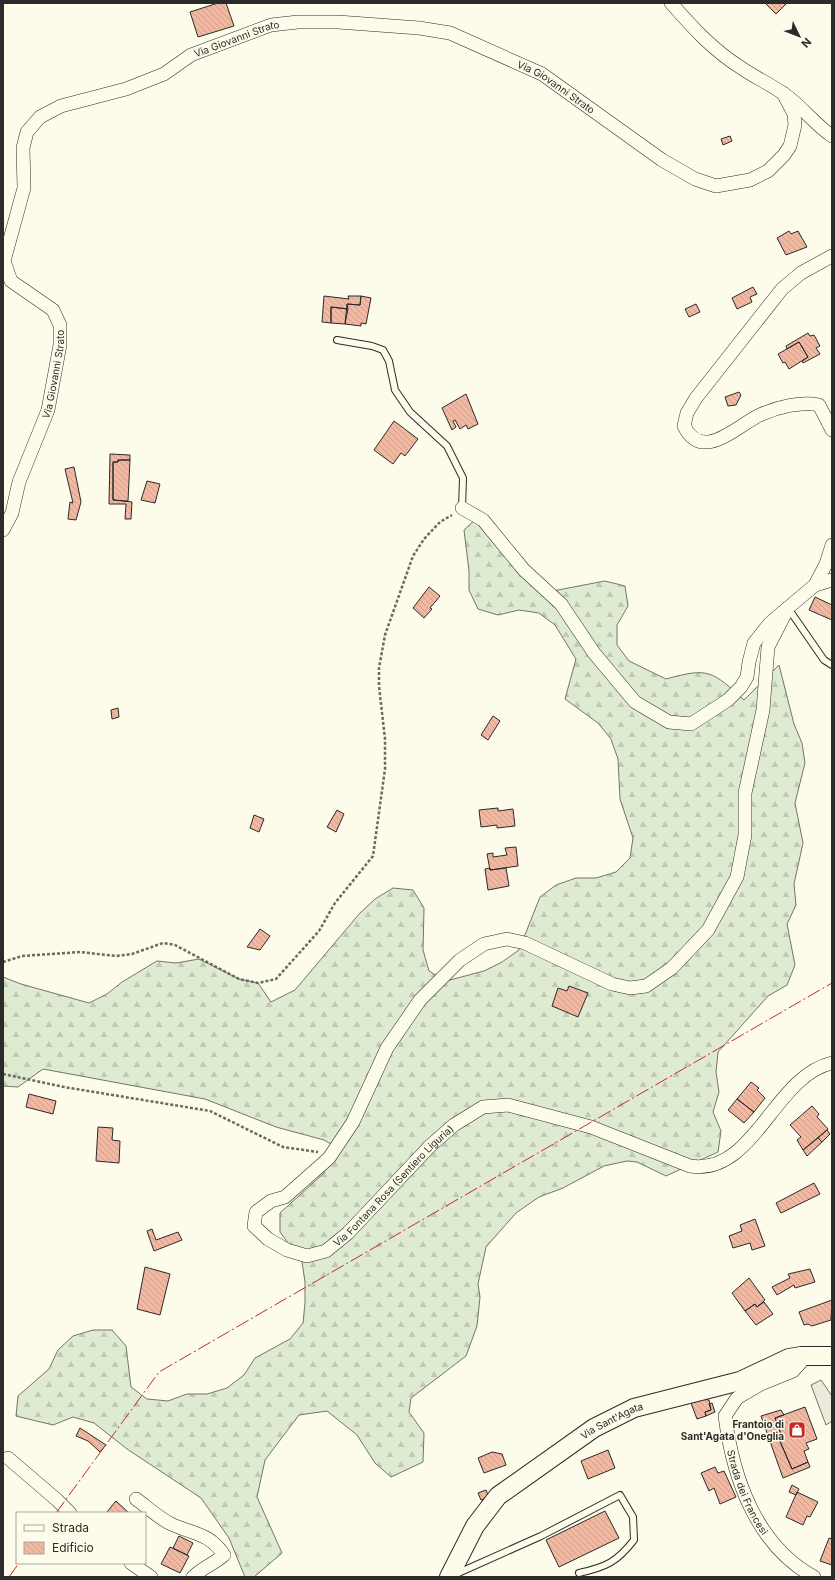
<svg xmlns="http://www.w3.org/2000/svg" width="835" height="1580" font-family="Inter,sans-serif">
	<defs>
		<pattern id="forest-firs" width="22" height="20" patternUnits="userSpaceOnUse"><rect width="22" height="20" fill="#deebd1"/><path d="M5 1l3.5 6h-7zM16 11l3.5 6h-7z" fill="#bfcab4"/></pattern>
		<pattern id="building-back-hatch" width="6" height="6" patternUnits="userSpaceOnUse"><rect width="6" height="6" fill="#f2b8a0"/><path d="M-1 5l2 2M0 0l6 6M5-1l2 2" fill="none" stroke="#d09e8a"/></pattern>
	</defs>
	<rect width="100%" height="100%" fill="#fdfbea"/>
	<path fill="url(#forest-firs)" stroke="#74746e" d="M478,517L542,593L605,581L625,586L628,606L617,625V645L629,661L666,679C709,667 712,671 744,700L779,665L794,724L802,743L805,763L795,803L803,843L794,884L796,905L787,924L795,965L787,985L768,996L718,1052L716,1072L719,1092L713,1112L721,1131L718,1152L666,1176L637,1162L627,1161L604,1166L563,1188L539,1197L516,1213L486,1247L478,1284L480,1297L477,1326L466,1356L411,1398L409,1412L424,1433L423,1462L391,1477L375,1463L357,1435L327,1411L299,1415L265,1460L257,1497L282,1553L254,1577H245L229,1538L201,1498L127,1449L94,1423L73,1417L53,1425L16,1416L18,1396L49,1369L58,1350L73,1336L93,1330H112L126,1346L131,1387L147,1399L168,1401L187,1394H207L227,1388L244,1375L255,1358L290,1339L303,1323L305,1303V1282L302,1262L280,1232V1213L324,1173L331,1144L324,1140L276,1127L205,1099L43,1069L18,1087L3,1086V977L21,984L89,1003L107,994L122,982L157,961L176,963L199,959L239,979L258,983L271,1002L295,990L360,913L375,899L393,888L413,890L424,908L423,950L429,971L446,981L484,971L502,962L519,950L540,897L556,885L576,878H596L616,872L630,858L633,838L620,799L618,759L611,739L598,723L565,699L576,659L555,625L539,613L519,610L498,615L478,609L469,590V571L464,530Z"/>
	<path fill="#eceadb" stroke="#74746e" d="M821,1380L832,1396V1421L826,1425L811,1385Z"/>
	<path fill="url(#building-back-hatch)" stroke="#2b2b2b" d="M218,3H226L234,26L198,37L190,12Z
		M765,3H787L776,14Z
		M730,136L732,141L723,145L721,139Z
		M789,231L791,234L798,231L807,247L786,255L777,238Z
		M753,287L757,294L750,297L752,302L737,309L732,298Z
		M324,296L349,299L348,296H361L360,305L347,304L348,309L331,307V323L322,322Z
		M361,296L371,298L366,324L361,323V326L345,324L347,304L360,305Z
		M696,304L700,312L689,317L685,309Z
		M331,307L348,309L345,324L331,323Z
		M808,333L810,336L814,335L820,346L816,348L820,354L803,363L802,361L808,357L799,342L787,349L786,346Z
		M799,342L808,357L789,369L785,362L783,363L778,354Z
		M739,392L741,395L736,405L728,406L725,397Z
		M466,394L478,424L468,429L466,425L460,429L455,420L453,421L456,427L452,430L442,408Z
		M394,421L418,439L405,456L401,453L393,464L374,450Z
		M110,454L130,455V460H118V462H113V500L132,502L131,519H125L126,504H109Z
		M118,460H130L128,501L113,500V462H118Z
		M74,467L81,502L76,520L68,519L70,502L73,503L65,469Z
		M147,481L160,484L155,503L141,500Z
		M429,587L440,596L430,608L432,609L424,618L413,608Z
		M815,597L832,605V620L809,610Z
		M118,708L119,717L112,719L111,710Z
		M493,716L500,721L488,740L481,735Z
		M498,808V811L513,809L515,826L497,828V825L481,827L479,810Z
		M337,810L344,814L336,832L327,827Z
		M254,815L264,819L259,832L250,828Z
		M516,847L518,866L490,870L487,854L493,853V857L507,855L505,848Z
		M490,868V870L506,868L509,886L488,890L485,869Z
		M260,929L270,936L260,950L247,947Z
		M569,986L588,993L578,1017L552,1006L558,988L567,991Z
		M751,1082L759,1088L757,1090L765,1098L754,1112L737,1099Z
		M29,1094L56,1101L53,1114L26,1107Z
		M737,1099L754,1112L744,1123L728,1110Z
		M812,1106L819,1114L817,1117L828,1129L803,1150L797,1140L801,1137L790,1125Z
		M98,1127L113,1128L112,1140L120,1141L119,1163L96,1161Z
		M827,1130L830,1134L822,1142L818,1138Z
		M818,1138L822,1142L807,1156L803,1150Z
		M814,1183L820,1194L781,1213L776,1203Z
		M755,1219L765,1246L752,1250L750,1243L733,1248L729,1236L742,1231L740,1225Z
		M152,1229L156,1240L178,1232L182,1240L154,1251L147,1231Z
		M145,1267L170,1274L160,1315L137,1309Z
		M810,1269L815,1282L795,1288L794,1285L777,1295L772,1287L790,1278L788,1274Z
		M749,1278L765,1300L757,1307L755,1304L745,1311L732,1293Z
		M832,1300L831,1320L812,1326L808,1324L804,1325L799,1312Z
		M764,1302L773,1314L756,1325L745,1311L755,1304L757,1307Z
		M701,1399L709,1400L711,1410L705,1412L706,1416L697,1419L691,1403Z
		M712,1403L715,1412L706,1416L705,1412L711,1410L709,1404Z
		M805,1407L817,1439L806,1443L809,1449L804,1451L808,1462L792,1469L779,1439L781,1434L775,1418Z
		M781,1410L784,1415L775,1418L781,1434L779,1439L792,1469L808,1462L810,1467L783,1478L761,1416Z
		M80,1428L106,1445L100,1452L88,1441L76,1436Z
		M608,1450L615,1468L588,1479L581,1461Z
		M492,1452L502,1454L506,1465L484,1473L478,1458Z
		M715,1467L718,1473L724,1471L736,1497L720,1504L714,1488L709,1491L701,1473Z
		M792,1485L799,1489L796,1495L789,1492Z
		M486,1490L489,1497L481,1500L478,1493Z
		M797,1492L818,1502L810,1517L807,1516L803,1525L786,1517Z
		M116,1501L129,1513H106Z
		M605,1511L619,1538L559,1567L546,1540Z
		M179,1536L193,1543L187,1555L173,1548Z
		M829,1538L832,1539V1565L820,1561Z
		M170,1547L189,1556L180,1573L161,1564Z"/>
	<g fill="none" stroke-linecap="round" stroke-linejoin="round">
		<g stroke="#2b2b2b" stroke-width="8">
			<path id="lane" d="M337,340L372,346L383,350L389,361L395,390L410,412L447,446L463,478L462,508
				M788,608L824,660L832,665
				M456,1574L541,1536L620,1495L633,1517L634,1540C617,1562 606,1567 579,1573"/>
		</g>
		<g stroke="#2b2b2b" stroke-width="14">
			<g id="street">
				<path d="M671,3C692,27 713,50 740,67C754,77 770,84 784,94C802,106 814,124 832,136"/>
				<path d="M832,256L801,273L782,289L696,398L687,413L684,426C703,464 738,424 762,414C778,407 802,401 819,405L832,430"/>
				<path d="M462,508L483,520L524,570L561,604L594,653L635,702L669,722L691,724L728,700L741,687L747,677L749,662L754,643L770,623L815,585L826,564L832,545"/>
				<path id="s1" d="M3,530L12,513L19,482L48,410L60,345V325L53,310L11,281L4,261L24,188L23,148L27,132L40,117L61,106L126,89L164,74L191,55L271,25L298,22H338L419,28L450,33L542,74L662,160L695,179L716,186L750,180L768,171L784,155L790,146L795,125L794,114L783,93"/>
				<path d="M815,585L832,580"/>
				<path id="s2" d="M788,608L768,647L763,710L745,793V835L737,877L708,930L672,968L646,986L630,988L612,984L525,943L507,939L484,944L460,960L420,1000L387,1048L353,1122L329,1158L285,1197L271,1201L256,1212L254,1226L268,1239L287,1250L307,1256L326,1251L348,1233L430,1146L454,1125L483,1107L508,1105L591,1127L690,1166C754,1176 774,1076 832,1063"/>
				<path id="s3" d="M801,1356V1362L793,1371L761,1384L737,1398L725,1416C733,1478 756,1545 814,1577"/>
				<path d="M8,1458L57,1500L70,1513"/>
				<path d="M136,1499C147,1507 158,1517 169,1523C191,1534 209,1532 224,1555C214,1564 203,1567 193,1577"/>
				<path d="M131,1563L151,1577"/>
			</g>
		</g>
		<g stroke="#2b2b2b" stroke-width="20">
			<g id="secondary">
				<path id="s4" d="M449,1577L475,1526L498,1496L594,1428L634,1408L740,1381L789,1358L801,1356H832"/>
			</g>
		</g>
		<path stroke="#6a6964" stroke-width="2.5" stroke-dasharray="3 2" stroke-linecap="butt" d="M3,962L22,956L80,952L116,956L132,954L163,943L175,945L239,979L258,983L276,979L319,931L335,903L373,856L385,769V739L379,686V668L385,635L413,556L424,539L440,522L452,515
			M3,1074L64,1087L210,1111L283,1147L318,1152"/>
		<use href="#lane" stroke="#fdfbea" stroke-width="6"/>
		<use href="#street" stroke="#fdfbea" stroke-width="13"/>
		<use href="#secondary" stroke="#fdfbea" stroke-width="18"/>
		<path stroke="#c62828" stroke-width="1" stroke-dasharray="14 3 2 3" stroke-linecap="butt" d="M56,1513L159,1372L832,983
			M9,1577L19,1563"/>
	</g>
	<defs>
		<g id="shop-square" transform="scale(0.9)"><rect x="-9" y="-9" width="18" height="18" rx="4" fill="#c62828" stroke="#fdfbea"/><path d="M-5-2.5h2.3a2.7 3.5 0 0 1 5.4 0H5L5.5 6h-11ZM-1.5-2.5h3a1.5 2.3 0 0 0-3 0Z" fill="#fff"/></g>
	</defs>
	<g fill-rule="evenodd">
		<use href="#shop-square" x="797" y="1430"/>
	</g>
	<g text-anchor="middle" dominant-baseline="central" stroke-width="3" stroke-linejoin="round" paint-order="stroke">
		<g font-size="10" fill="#2b2b2b" stroke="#fdfbea">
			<text stroke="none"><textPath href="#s1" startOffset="669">Via Giovanni Strato</textPath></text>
			<text stroke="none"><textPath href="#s1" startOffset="1005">Via Giovanni Strato</textPath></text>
			<text stroke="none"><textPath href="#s1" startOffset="165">Via Giovanni Strato</textPath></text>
			<text stroke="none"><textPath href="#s2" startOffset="1144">Via Fontana Rosa (Sentiero Liguria)</textPath></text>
			<text stroke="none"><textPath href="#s4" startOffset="232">Via Sant'Agata</textPath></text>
			<text stroke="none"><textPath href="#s3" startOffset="182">Strada dei Francesi</textPath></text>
		</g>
		<g font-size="10" font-weight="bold" fill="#2b2b2b" stroke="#fdfbea" text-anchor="end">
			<text x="784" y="1424">Frantoio di<tspan x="784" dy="12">Sant'Agata d'Oneglia</tspan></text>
		</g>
	</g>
	<rect width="835" height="1580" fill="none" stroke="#2b2b2b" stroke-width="8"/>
	<rect x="16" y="1512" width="130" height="52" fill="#fdfbea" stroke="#a9a89e"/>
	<rect x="24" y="1525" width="20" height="6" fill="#fdfbea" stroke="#a9a89e"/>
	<text x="52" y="1532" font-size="12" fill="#2b2b2b">Strada</text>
	<rect x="24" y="1542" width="20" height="12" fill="url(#building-back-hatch)" stroke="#a9a89e"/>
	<text x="52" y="1552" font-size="12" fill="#2b2b2b">Edificio</text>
	<g transform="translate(799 36) rotate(133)" stroke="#fdfbea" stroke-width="3" paint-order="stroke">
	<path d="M0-3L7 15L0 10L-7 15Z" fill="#2b2b2b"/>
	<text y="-6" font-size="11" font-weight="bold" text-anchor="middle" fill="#2b2b2b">N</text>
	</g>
</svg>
